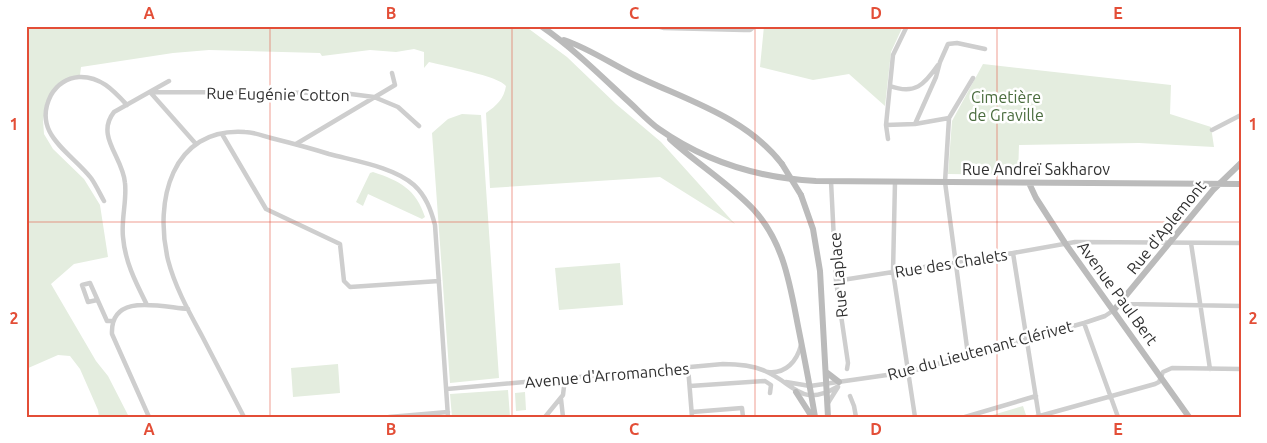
<svg xmlns="http://www.w3.org/2000/svg" width="1267" height="443" font-family="Ubuntu,sans-serif">
	<rect width="100%" height="100%" fill="#fff"/>
	<path fill="#e4eddf" d="M26,26H525L567,57L616,104L661,142L735,224L660,177L490,188L486,113C496,106 504,99 506,86C499,76 444,66 429,62L424,68V52L414,49L396,52L370,50L322,56L320,53L209,50L173,53L81,67L80,75L62,82L47,103L43,120L44,134L53,149L84,179L100,205L108,257L74,264L51,284L96,361L108,376L129,417H99L98,410L80,369L70,356L58,355L26,369Z
		M764,26H903L891,52L885,106L849,74L813,80L760,67Z
		M983,64L1171,85L1170,114L1211,127L1214,147L1139,143L1019,145L1018,175L948,174L952,121Z
		M462,114L481,115L499,378L450,383L432,133L448,119Z
		M373,172C400,181 416,189 425,217L422,219L368,194L363,206L356,202L370,173Z
		M620,263L623,305L559,310L555,268Z
		M338,364L340,393L293,397L291,368Z
		M508,390L510,417H452L450,394Z
		M525,392L526,410L516,411L515,393Z
		M1023,406L1026,415L1020,417H986Z"/>
	<g fill="none" stroke-linecap="round" stroke-linejoin="round">
		<path stroke="#cecece" stroke-width="4.5" d="M657,26L664,28L744,30H750L755,26
			M890,86C915,95 924,85 938,65
			M150,92L343,93L374,97L398,107L419,126
			M150,92L196,144
			M949,118L945,182L968,355
			M915,124L936,77L940,62L948,44L957,43L985,49
			M886,125L915,124L949,118L973,78
			M1212,130L1241,115
			M222,134L266,209L340,244L344,281L350,287L439,281
			M888,139L886,125L893,55L907,26
			M296,144L395,85L392,73
			M831,181L836,281L848,363L847,369
			M895,182L893,272L915,417
			M104,201C100,194 96,185 91,178C71,152 31,134 51,95C57,85 67,78 79,77C100,76 113,90 127,105
			M1191,243L1210,369
			M1013,253L1039,417
			M836,281L1013,253L1075,242L1241,243
			M97,300L88,302L82,285L90,283L107,321H113
			M1124,300L1128,304L1241,306
			M147,305C136,283 125,262 123,237C121,219 127,201 125,183C123,157 95,136 114,112L169,81
			M1084,323L1118,417
			M688,367L692,417
			M768,372C786,374 797,361 801,345
			M786,382L810,386L908,372L1084,323L1105,316L1114,310
			M690,386L765,381L771,385L770,393
			M447,389L723,364C737,364 752,365 765,371C795,384 801,408 837,387
			M850,396L854,406L856,417
			M561,399L563,417
			M828,403L838,387
			M692,412L742,408L743,417
			M149,417L112,334C110,292 161,307 188,309
			M244,417C230,390 216,363 202,336C189,312 175,287 168,260C154,202 171,127 245,132C254,132 263,136 271,138C291,143 310,148 329,154C355,161 394,167 414,185C426,196 431,210 435,225L448,417
			M389,417L448,412
			M545,417L563,395L565,378
			M965,417L1036,396
			M1036,417L1155,384L1159,382L1163,372L1172,368L1241,369"/>
		<path stroke="#bbb" stroke-width="6" d="M541,26C573,48 600,75 628,101C638,110 648,121 659,129C706,162 758,178 816,181L1241,184
			M564,40C588,48 610,63 632,74C685,100 745,116 782,164
			M670,139C697,164 729,183 754,210C784,243 790,285 798,326C804,356 810,386 815,417
			M1029,183L1036,198L1065,243L1189,417
			M801,195L813,229L820,271L828,417
			M1114,310L1213,190L1241,163
			M826,372L839,382
			M796,392L812,417"/>
		<path stroke="#bbb" stroke-width="6" d="M782,164L801,195"/>
	</g>
	<path fill="none" stroke="#e34e37" stroke-width="1" stroke-opacity="0.55" d="M270,26V417M512,26V417M755,26V417M997,26V417M26,222H1241"/>
	<g text-anchor="middle" dominant-baseline="central" stroke-width="5" stroke-linejoin="round" paint-order="stroke">
		<g font-size="16" fill="#313131" stroke="#fff">
			<text transform="translate(278 94) rotate(1)">Rue Eugénie Cotton</text>
			<text x="1036" y="169">Rue Andreï Sakharov</text>
			<text transform="translate(1166 227) rotate(-51)">Rue d'Aplemont</text>
			<text transform="translate(951 263) rotate(-9)">Rue des Chalets</text>
			<text transform="translate(838 275) rotate(-95)">Rue Laplace</text>
			<text transform="translate(1118 293) rotate(54)">Avenue Paul Bert</text>
			<text transform="translate(980 350) rotate(-15)">Rue du Lieutenant Clérivet</text>
			<text transform="translate(607 375) rotate(-5)">Avenue d'Arromanches</text>
		</g>
		<g font-size="16" fill="#4a6c3e" stroke="#fff">
			<text x="1006" y="97">Cimetière<tspan x="1006" dy="18">de Graville</tspan></text>
		</g>
	</g>
	<rect width="1267" height="443" fill="none" stroke="#ffffff" stroke-width="55"/>
	<rect x="28" y="28" width="1212" height="388" fill="none" stroke="#e34e37" stroke-width="2"/>
	<g font-size="16" text-anchor="middle" font-weight="bold" fill="#e34e37">
		<text x="149" y="19">A</text>
		<text x="391" y="19">B</text>
		<text x="634" y="19">C</text>
		<text x="876" y="19">D</text>
		<text x="1118" y="19">E</text>
		<text x="14" y="130">1</text>
		<text x="1253" y="130">1</text>
		<text x="14" y="324">2</text>
		<text x="1253" y="324">2</text>
		<text x="149" y="435">A</text>
		<text x="391" y="435">B</text>
		<text x="634" y="435">C</text>
		<text x="876" y="435">D</text>
		<text x="1118" y="435">E</text>
	</g>
</svg>
